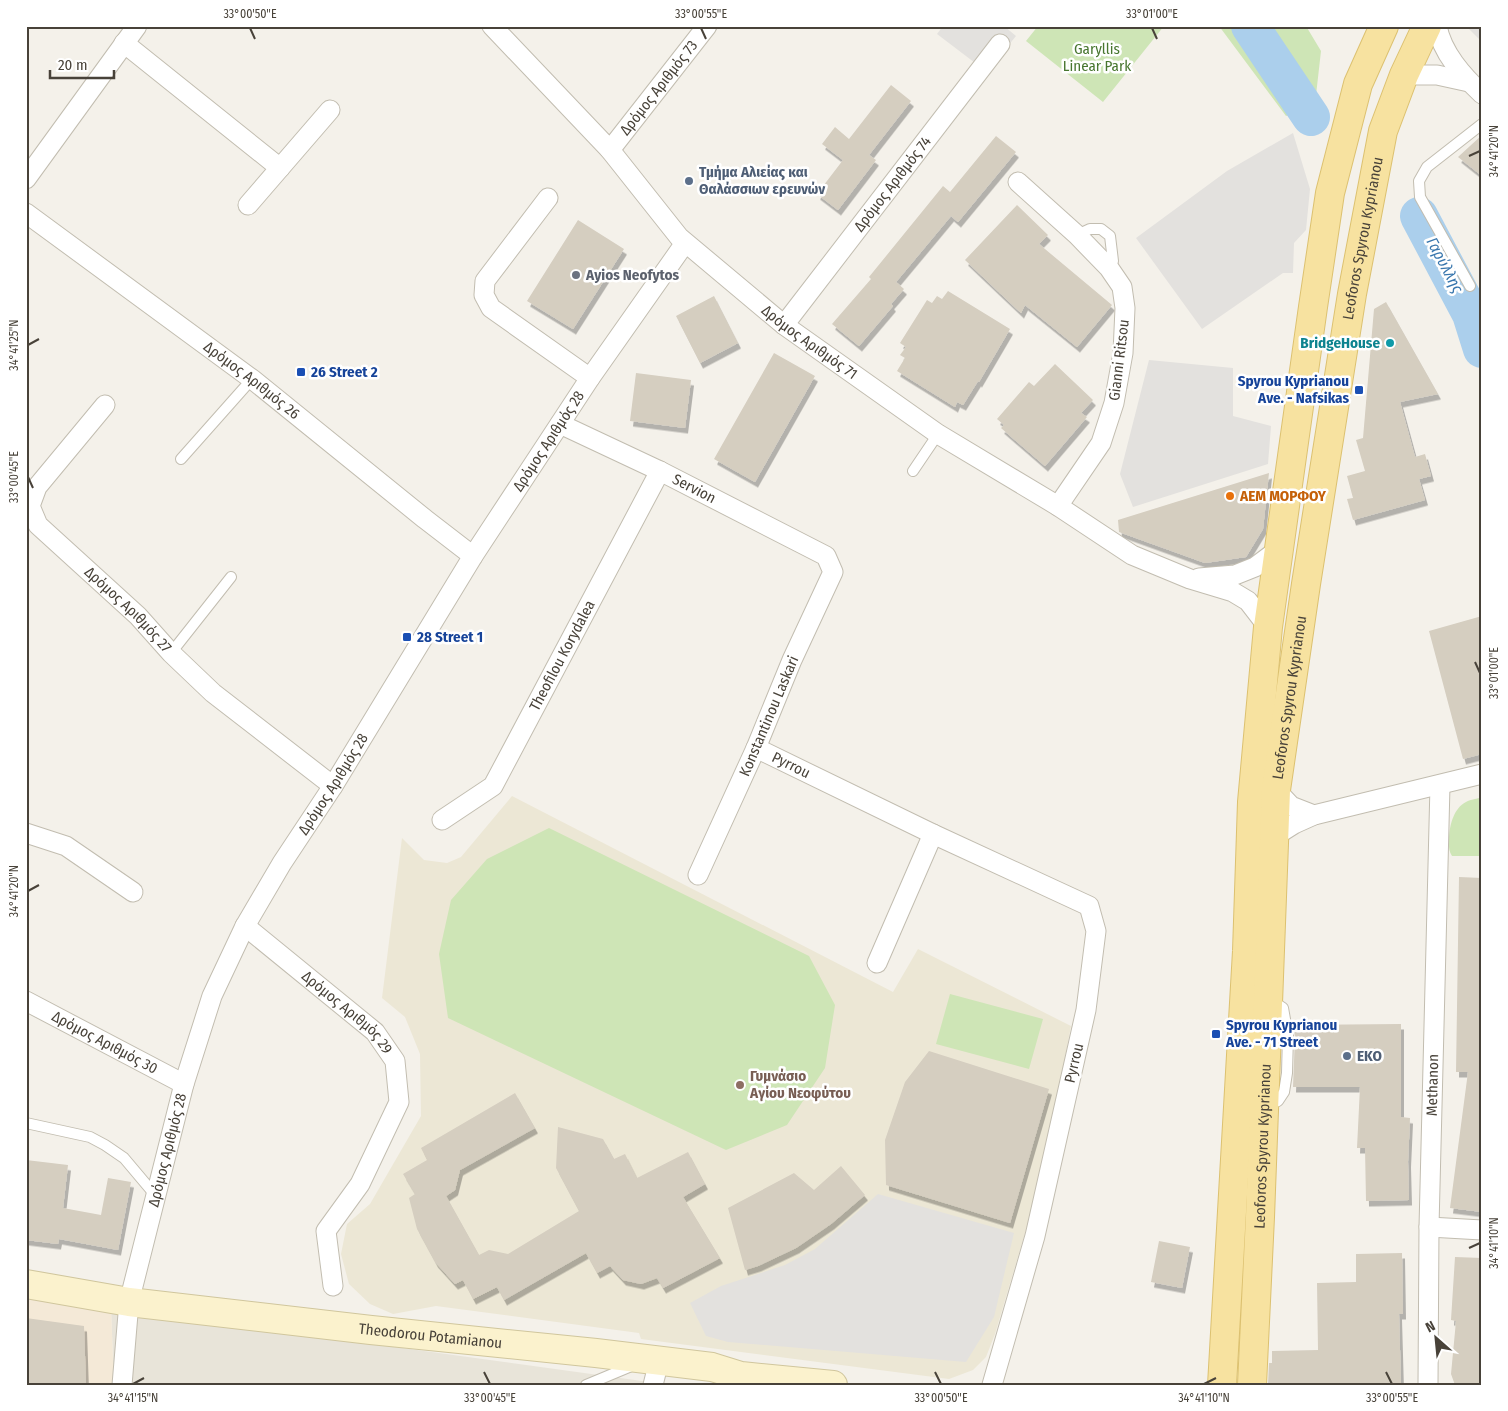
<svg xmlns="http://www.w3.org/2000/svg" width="1508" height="1411" font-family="'Fira Sans Condensed',sans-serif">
	<defs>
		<filter id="shadow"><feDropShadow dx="3" dy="5.5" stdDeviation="0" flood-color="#0004"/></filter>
	</defs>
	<rect width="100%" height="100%" fill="#f4f1ea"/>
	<path fill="#e8e4d9" d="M111,1308L671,1385H114Z"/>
	<path fill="#f4e9d7" d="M26,1297L111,1308L114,1385H26Z"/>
	<path fill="#ece7d5" d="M512,796L893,992L918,949L1071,1026L1044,1169L995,1334L986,1357L973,1370L949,1379L641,1339L639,1333L436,1306L393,1314L370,1304L349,1284L341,1254L347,1224L370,1204L421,1116L420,1054L405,1017L382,998L402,838L424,860L447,863L461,857Z"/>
	<path fill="#cee5b6" d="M1038,26H1164L1103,102L1026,41Z
		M1219,26H1306L1321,51L1315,104L1286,116Z
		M1482,797V856H1452C1448,850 1449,844 1449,837C1450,824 1454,808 1466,802C1471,799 1477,799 1482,797Z
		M549,828L809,956L835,1005L825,1068L787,1125L726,1150L448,1018L439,954L451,900L487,859Z
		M950,994L1043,1019L1029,1069L936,1044Z"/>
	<path fill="#e3e1de" d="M943,26H1004L1016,36L987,72L937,34Z
		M1468,26H1482V42L1469,29Z
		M1293,133L1310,189L1306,230L1294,243L1293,273H1283L1202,329L1136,238L1227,171Z
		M1149,360L1233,368V416L1271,426L1268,464L1133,507L1120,474Z
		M878,1194L1014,1233L994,1317L966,1362L728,1342L706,1336L690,1303L721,1286L785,1265L815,1249Z"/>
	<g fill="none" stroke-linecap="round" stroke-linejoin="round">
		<path stroke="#abcfec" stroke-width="38" d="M1250,26L1311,117
			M1419,216L1471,314H1482
			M1471,314L1482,349"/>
	</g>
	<path fill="#d5cec0" filter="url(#shadow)" d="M891,85L911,101L869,155L876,160L838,210L817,194L843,160L822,144L835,127L849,139Z
		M1482,135V176L1458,157Z
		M996,136L1016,152L958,222L951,216L896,282L904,289L891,304L893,306L859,346L832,324L871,279L869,277L943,186L950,192Z
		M1017,205L1048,235L1039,244L1112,305L1077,347L1025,305L1021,313L965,260Z
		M578,220L624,249L573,329L527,301Z
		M948,291L1010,329L979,382L978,381L963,405L957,402L955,407L897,371L905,358L900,355L906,347L900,343L922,308L927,300L932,303L937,296L942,299Z
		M714,296L738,343L700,363L676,316Z
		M1386,302L1438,394L1400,402L1415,457L1425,454L1431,476L1419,479L1425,500L1353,520L1347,499L1353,498L1347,476L1365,471L1356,440L1363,438L1374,309Z
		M774,353L815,376L755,482L714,459Z
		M1055,364L1093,400L1081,413L1087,417L1045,466L1001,428L1004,425L997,419L1029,382L1034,386Z
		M636,373L691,380L685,428L630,421Z
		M1269,473L1263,529L1246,557L1205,563L1119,532L1118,520Z
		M1482,616V754L1463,759L1429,631Z
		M1459,877L1482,878V1212L1450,1208L1468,1072H1456Z
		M1401,1024V1117L1410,1118L1408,1162L1409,1200L1366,1201L1365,1148H1357L1360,1087H1293L1295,1036L1293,1025Z
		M929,1051L1049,1089L1010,1223L886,1185L885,1140L905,1082Z
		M515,1093L535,1128L460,1170L455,1190L446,1196L479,1255L489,1250L508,1254L579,1211L556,1168L558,1127L603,1139L614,1159L625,1154L637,1178L688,1152L705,1184L683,1197L720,1258L663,1288L657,1278L641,1284L623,1280L610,1266L597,1273L586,1253L504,1300L497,1287L473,1299L463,1280L455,1284L435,1262L417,1229L409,1198L415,1194L403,1174L427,1160L421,1148Z
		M26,1160L68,1165L63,1208L101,1215L108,1178L131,1182L118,1250L59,1239L58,1244L26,1240Z
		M841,1166L865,1195L831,1224L796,1248L758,1266L745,1270L728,1208L794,1173L814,1190Z
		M1159,1241L1190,1247L1182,1288L1151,1282Z
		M1402,1253L1403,1314H1399L1401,1385H1268L1269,1363H1272V1351L1318,1350L1317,1283L1356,1282V1254Z
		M1455,1257L1482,1258V1385H1455L1451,1374L1456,1321L1451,1320Z
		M26,1318L84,1326L86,1385H26Z"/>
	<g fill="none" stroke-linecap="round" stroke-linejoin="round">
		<g stroke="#c2bdb0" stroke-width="12">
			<path id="service" d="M1077,235L1090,229H1101L1110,236L1113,261L1109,268
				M1470,286L1420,197L1419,181L1427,167L1482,124
				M181,459L252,379
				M913,471L938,434
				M171,653L231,577
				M1268,1105L1278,1101L1284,1092L1287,1073L1288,1036L1283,1008L1271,1000
				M26,1123L90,1137L105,1145L124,1158L156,1196
				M586,1385L634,1365"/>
		</g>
		<g stroke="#c2bdb0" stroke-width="21">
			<g id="minor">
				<path id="s1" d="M492,26L610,150L679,237L784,325L938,434L1058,506L1132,555L1190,579L1233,592L1248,601L1268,627"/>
				<path d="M1437,26C1442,53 1463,76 1482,94"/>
				<path d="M124,43L280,168"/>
				<path d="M1404,75H1437L1469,82"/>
				<path id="s2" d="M610,150L707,26"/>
				<path d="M26,179L137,26"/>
				<path d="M1018,182L1077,235L1109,268L1122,287L1125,308L1123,353L1114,403L1101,443L1058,506"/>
				<path d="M548,198L485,281L484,295L491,308L590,378"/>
				<path d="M248,205L330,110"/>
				<path id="s3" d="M26,213L252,379L425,519L473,556"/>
				<path id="s4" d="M784,325L1000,44"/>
				<path id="s5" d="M105,405L37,487L30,506L38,525L138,616L171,653L213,693L333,786"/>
				<path id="s6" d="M560,424L660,471L826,556L833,572L792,660L756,748L698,875"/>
				<path d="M1199,578L1235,575L1255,567L1279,549"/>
				<path id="s7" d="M756,748L933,834L1089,906L1096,931L1086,1010L1035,1236L992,1385"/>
				<path d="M1276,790L1291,806L1314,815"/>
				<path id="s8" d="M442,820L493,786L660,471"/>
				<path d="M26,833L66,846L133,892"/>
				<path d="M1275,836L1294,824L1314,815L1482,774"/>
				<path id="s9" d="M245,926L375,1032L395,1061L399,1102L360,1184L326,1231L333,1286"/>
				<path d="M877,963L933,834"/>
				<path id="s10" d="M26,1001L184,1084"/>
				<path d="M1429,1227L1482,1230"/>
				<path id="s11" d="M122,1385L129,1302L184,1084L212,996L245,926L282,863L333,786L473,556L590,378L685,243"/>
				<path d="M653,1385L659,1361"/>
				<path id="s12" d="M1428,1385L1429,1227L1440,785"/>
			</g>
		</g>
		<g stroke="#d0c69d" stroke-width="30">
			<g id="secondary">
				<path id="s13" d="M26,1284L129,1302L371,1330L596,1353L712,1367L741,1376L833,1385"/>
			</g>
		</g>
		<g stroke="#dcc170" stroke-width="30">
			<g id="primary">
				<path d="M1222,1385L1247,951L1252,802L1268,627L1313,307L1330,193L1358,84L1384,26"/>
				<path id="s14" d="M1252,1385L1260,1217L1276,790L1306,584L1352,294L1383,131L1404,75L1427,26"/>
			</g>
		</g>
		<use href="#service" stroke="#fff" stroke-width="10"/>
		<use href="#minor" stroke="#fff" stroke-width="19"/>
		<use href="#secondary" stroke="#fbf2cd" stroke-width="28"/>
		<use href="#primary" stroke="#f7e2a0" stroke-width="28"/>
	</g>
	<path fill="none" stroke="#484239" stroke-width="2" d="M250,28L255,39M701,28L706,39M1152,28L1157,39M1469,156L1480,151M28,345L39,339M28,477L33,488M1475,662L1480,673M28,891L39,885M1469,1248L1480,1243M484,1372L490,1384M935,1372L941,1384M1386,1372L1392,1384M133,1384L144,1378M1204,1384L1216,1378"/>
	<g fill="#5c6f8a" stroke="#fff" stroke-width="2">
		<circle cx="689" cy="181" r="5"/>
		<circle cx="1347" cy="1056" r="5"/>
	</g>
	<circle fill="#6b7280" stroke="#fff" stroke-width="2" cx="576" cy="275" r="5"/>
	<circle fill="#0f9aa8" stroke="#fff" stroke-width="2" cx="1390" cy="343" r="5"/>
	<g fill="#1a4fb4" stroke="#fff" stroke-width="2">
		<rect x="296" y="367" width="10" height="10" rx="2.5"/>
		<rect x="1354" y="385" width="10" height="10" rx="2.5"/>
		<rect x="402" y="632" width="10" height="10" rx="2.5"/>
		<rect x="1211" y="1029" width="10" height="10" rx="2.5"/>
	</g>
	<circle fill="#e8710a" stroke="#fff" stroke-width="2" cx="1230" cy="496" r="5"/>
	<circle fill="#8d6e63" stroke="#fff" stroke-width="2" cx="740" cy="1085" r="5"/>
	<g text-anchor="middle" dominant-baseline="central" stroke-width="5" stroke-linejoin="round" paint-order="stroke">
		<g font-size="15" fill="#47762f" stroke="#fff">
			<text x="1097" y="49">Garyllis<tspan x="1097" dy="17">Linear Park</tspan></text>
		</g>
		<g font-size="15" fill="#484239" stroke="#fff">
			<text stroke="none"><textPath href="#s2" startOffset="79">Δρόμος Αριθμός 73</textPath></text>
			<text stroke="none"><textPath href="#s4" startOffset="178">Δρόμος Αριθμός 74</textPath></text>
			<text stroke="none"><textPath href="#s14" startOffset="1154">Leoforos Spyrou Kyprianou</textPath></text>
			<text stroke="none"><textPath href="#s1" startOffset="450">Δρόμος Αριθμός 71</textPath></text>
			<text transform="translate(1119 360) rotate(-83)">Gianni Ritsou</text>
			<text stroke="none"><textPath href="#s3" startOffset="281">Δρόμος Αριθμός 26</textPath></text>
			<text stroke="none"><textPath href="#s11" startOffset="1050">Δρόμος Αριθμός 28</textPath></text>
			<text stroke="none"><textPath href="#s6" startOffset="149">Servion</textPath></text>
			<text stroke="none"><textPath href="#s5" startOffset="271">Δρόμος Αριθμός 27</textPath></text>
			<text stroke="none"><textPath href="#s8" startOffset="209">Theofilou Korydalea</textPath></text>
			<text stroke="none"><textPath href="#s14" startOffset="689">Leoforos Spyrou Kyprianou</textPath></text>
			<text transform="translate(769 716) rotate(-67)">Konstantinou Laskari</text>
			<text stroke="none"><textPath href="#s7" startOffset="39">Pyrrou</textPath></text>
			<text stroke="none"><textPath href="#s11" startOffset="645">Δρόμος Αριθμός 28</textPath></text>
			<text stroke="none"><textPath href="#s9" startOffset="134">Δρόμος Αριθμός 29</textPath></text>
			<text stroke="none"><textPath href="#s10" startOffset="89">Δρόμος Αριθμός 30</textPath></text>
			<text transform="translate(1074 1063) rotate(-77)">Pyrrou</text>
			<text stroke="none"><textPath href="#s12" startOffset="300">Methanon</textPath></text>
			<text stroke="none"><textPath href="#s14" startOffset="239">Leoforos Spyrou Kyprianou</textPath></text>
			<text stroke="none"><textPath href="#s11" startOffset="240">Δρόμος Αριθμός 28</textPath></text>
			<text stroke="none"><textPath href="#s13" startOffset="408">Theodorou Potamianou</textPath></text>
		</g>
		<g font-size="15" font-weight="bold" fill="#4e5e75" stroke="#fff" text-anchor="start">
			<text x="699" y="172">Τμήμα Αλιείας και<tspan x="699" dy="17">Θαλάσσιων ερευνών</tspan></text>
			<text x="1357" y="1056">EKO</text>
		</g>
		<g font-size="15" font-weight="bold" fill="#5b616d" stroke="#fff" text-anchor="start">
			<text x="586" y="275">Ayios Neofytos</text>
		</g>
		<g font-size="15" font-weight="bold" fill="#0d838f" stroke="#fff" text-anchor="end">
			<text x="1380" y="343">BridgeHouse</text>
		</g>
		<g font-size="15" font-weight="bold" fill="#164399" stroke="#fff" text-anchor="start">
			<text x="311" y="372">26 Street 2</text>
			<text x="1349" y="381" text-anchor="end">Spyrou Kyprianou<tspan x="1349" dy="17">Ave. - Nafsikas</tspan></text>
			<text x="417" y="637">28 Street 1</text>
			<text x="1226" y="1025">Spyrou Kyprianou<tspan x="1226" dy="17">Ave. - 71 Street</tspan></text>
		</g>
		<g font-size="15" font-weight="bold" fill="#c56008" stroke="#fff" text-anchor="start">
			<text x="1240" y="496">ΑΕΜ ΜΟΡΦΟΥ</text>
		</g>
		<g font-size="15" font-weight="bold" fill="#785e54" stroke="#fff" text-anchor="start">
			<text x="750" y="1076">Γυμνάσιο<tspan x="750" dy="17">Αγίου Νεοφύτου</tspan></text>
		</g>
		<g font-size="16" font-style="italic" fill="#3876ad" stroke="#fff">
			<text transform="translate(1445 265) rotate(62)">Γαρύλλης</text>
		</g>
	</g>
	<rect width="1508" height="1411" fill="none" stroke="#ffffff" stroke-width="55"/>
	<g transform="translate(1436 1338) rotate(333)" stroke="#ffffff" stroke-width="4" paint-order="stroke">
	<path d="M0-4L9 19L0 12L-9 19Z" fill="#484239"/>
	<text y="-8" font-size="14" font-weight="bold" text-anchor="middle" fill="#484239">N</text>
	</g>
	<path d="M50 70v8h64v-8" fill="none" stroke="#484239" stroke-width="2.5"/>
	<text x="58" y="70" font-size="15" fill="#484239" stroke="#ffffff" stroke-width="4" paint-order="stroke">20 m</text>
	<rect x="28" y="28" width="1452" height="1356" fill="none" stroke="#484239" stroke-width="2"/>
	<g font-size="12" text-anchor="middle" fill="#484239">
		<text x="250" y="18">33°00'50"E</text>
		<text x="701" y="18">33°00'55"E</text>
		<text x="1152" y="18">33°01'00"E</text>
		<text transform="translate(1494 151) rotate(-90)" y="4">34°41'20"N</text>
		<text transform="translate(14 345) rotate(-90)" y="4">34°41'25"N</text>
		<text transform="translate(14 477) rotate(-90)" y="4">33°00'45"E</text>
		<text transform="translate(1494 673) rotate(-90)" y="4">33°01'00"E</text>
		<text transform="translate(14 891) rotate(-90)" y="4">34°41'20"N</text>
		<text transform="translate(1494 1243) rotate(-90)" y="4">34°41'10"N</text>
		<text x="133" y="1402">34°41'15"N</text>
		<text x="490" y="1402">33°00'45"E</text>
		<text x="941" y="1402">33°00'50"E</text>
		<text x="1204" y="1402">34°41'10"N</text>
		<text x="1392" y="1402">33°00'55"E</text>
	</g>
</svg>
